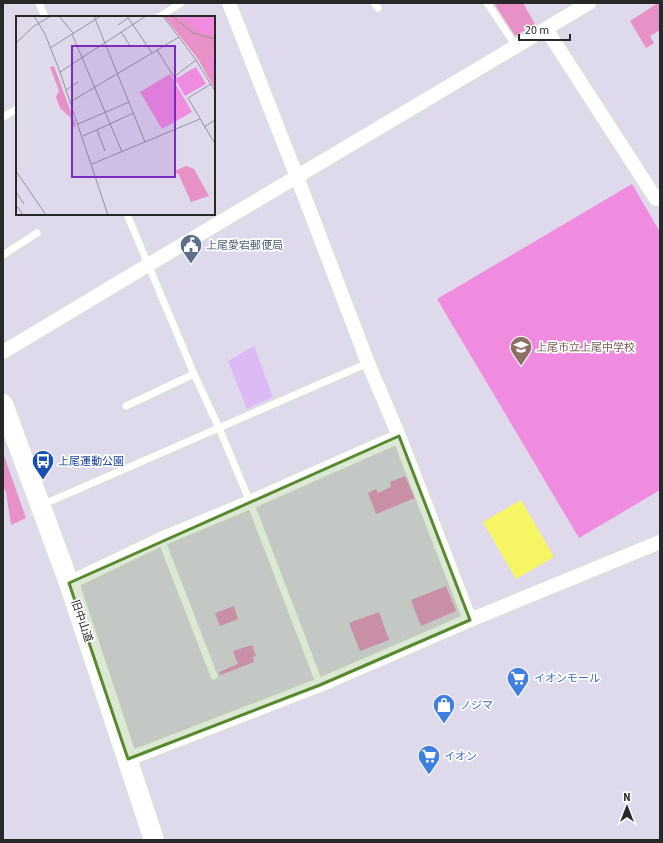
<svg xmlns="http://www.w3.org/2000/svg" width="663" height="843" font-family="'Source Sans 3','Noto Sans JP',sans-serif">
	<rect width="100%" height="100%" fill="#dfd9ec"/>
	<path fill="#e791c6" d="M494,3H523L535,24L515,36Z
		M658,3L660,6V30L650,36L654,43L646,48L630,21Z
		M3,453L26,518L11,525L6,492L3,487Z
		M405,476L415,498L376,514L368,493L376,489L378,493L391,487L390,482Z
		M446,586L456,611L421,626L411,600Z
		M234,606L238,619L220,626L215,613Z
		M379,612L389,640L360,651L349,623Z
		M252,645L256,656L253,657L254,662L220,675L219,672L238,664L233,651Z"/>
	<path fill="#dbb9f4" d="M254,346L273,397L247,409L228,361Z"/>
	<path fill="#ef8ce0" d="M632,184L660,232V490L579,538L437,299Z"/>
	<path fill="#f6f564" d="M521,500L554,557L516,579L483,522Z"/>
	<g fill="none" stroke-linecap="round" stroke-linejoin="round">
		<g stroke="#d8e3ce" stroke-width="9">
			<path id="service" d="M39,3L45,17
				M374,3L378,8
				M487,3L516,46
				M159,17L181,3
				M3,117L17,109
				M127,214L194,374L219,428L250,502L320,685
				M3,255L37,233
				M126,406L194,374
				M42,505L368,363
				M161,539L214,676"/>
		</g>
		<g stroke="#d8e3ce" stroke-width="16">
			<path id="minor" d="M229,3L297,177L368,363L399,436L470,620
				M546,29L656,199L660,196
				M3,352L148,265L589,3
				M69,583L161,539L250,502L399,436
				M128,759L320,685L470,620L660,542"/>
		</g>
		<g stroke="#d8e3ce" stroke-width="22">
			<path id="secondary" d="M3,404L69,583L154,840"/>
		</g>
		<use href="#service" stroke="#fff" stroke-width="7"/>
		<use href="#minor" stroke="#fff" stroke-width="14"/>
		<use href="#secondary" stroke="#fff" stroke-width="20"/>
	</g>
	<path fill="#57892d" fill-opacity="0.2" stroke="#57892d" stroke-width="3" stroke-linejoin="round" d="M399,436L470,620L320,685L128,759L69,583Z"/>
	<defs>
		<g id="civic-pin" transform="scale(1.15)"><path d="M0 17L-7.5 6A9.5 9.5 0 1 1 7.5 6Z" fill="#5c6f8a" stroke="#fff"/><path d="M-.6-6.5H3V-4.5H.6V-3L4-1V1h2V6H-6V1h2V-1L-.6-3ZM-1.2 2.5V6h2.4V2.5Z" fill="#fff"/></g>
		<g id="school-pin" transform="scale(1.15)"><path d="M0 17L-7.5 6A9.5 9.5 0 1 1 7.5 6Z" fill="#8d6e63" stroke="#fff"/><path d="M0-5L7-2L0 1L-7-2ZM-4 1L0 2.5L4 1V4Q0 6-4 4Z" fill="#fff"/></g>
		<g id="bus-pin" transform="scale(1.15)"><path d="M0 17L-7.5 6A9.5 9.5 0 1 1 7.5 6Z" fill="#1a4fb4" stroke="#fff"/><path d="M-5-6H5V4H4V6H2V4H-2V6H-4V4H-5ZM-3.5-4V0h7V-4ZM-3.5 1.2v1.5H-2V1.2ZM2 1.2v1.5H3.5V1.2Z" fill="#fff"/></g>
		<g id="supermarket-pin" transform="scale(1.15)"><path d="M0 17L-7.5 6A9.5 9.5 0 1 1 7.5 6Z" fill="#3f7fe0" stroke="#fff"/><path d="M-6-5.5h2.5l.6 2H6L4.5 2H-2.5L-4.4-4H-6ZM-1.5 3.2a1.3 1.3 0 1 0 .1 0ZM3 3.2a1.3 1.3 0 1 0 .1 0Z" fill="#fff"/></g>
		<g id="shop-pin" transform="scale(1.15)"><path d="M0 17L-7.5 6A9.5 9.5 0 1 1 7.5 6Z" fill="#3f7fe0" stroke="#fff"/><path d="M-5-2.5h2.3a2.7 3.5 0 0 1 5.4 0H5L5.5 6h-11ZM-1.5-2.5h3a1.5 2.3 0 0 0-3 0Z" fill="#fff"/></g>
	</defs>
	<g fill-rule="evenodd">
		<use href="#civic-pin" x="191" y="245"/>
		<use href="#school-pin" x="521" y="347"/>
		<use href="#bus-pin" x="43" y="461"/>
		<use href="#supermarket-pin" x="518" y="678"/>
		<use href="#shop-pin" x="444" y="705"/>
		<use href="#supermarket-pin" x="429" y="756"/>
	</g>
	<g text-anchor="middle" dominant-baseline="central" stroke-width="3.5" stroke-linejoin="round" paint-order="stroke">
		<g font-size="11" fill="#4e5e75" stroke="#fff" text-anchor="start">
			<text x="206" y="245">上尾愛宕郵便局</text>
		</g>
		<g font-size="11" fill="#785e54" stroke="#fff" text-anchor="start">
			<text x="536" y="347">上尾市立上尾中学校</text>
		</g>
		<g font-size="11" fill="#164399" stroke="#fff" text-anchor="start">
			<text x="58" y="461">上尾運動公園</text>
		</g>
		<g font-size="11" fill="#282828" stroke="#fff">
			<text transform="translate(82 621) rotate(71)">旧中山道</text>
		</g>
		<g font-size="11" fill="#366cbe" stroke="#fff" text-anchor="start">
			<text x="534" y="678">イオンモール</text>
			<text x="460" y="705">ノジマ</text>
			<text x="444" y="756">イオン</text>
		</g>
	</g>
	<g transform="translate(16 16)">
		<rect width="199" height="199" fill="#dfd9ec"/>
		<path d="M148,0H199V73L182,43ZM38,50L60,110L58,111L54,101L44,92L40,81L43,75L34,51ZM170,150L178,153L193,180L175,186L163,159L158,155Z" fill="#e791c6"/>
		<path d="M164,0H199V19L185,17ZM199,34V60L192,48ZM180,51L190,68L169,80L159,63ZM154,58L176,96L146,113L124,76Z" fill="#ef8ce0"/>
		<path fill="none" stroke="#96929e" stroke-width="1" d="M18,0L29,18L44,56L92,199M43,0L57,17M78,0L129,126M111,0L136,37M147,0L180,44L199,75M156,0L177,17L199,23M102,9L112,2M105,16L115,31M56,18L106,136M0,27L18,10L35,0M34,32L85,0M141,34L158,61L180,44M44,56L130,0M195,68L172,82L199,128M50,74L62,66M54,86L163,21M62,108L113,86M188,111L199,104M81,114L89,135M67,120L118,97M76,148L184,103M0,155L30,199M0,176L8,188M0,189L7,199"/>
		<path fill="#7b2cbf" fill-opacity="0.15" stroke="#7b2cbf" stroke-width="2" d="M56,30H159V161H56Z"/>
		<rect width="199" height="199" fill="none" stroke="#282828" stroke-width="2"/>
	</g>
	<rect width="663" height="843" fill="none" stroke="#282828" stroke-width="8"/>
	<g transform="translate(627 807)" stroke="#ffffff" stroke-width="3" paint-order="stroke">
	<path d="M0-3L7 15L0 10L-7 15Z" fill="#282828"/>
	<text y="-6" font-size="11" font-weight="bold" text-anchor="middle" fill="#282828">N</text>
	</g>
	<path d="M519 34v6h51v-6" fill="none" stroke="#282828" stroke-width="2"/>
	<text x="525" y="34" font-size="12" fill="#282828" stroke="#ffffff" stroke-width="3" paint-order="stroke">20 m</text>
</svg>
